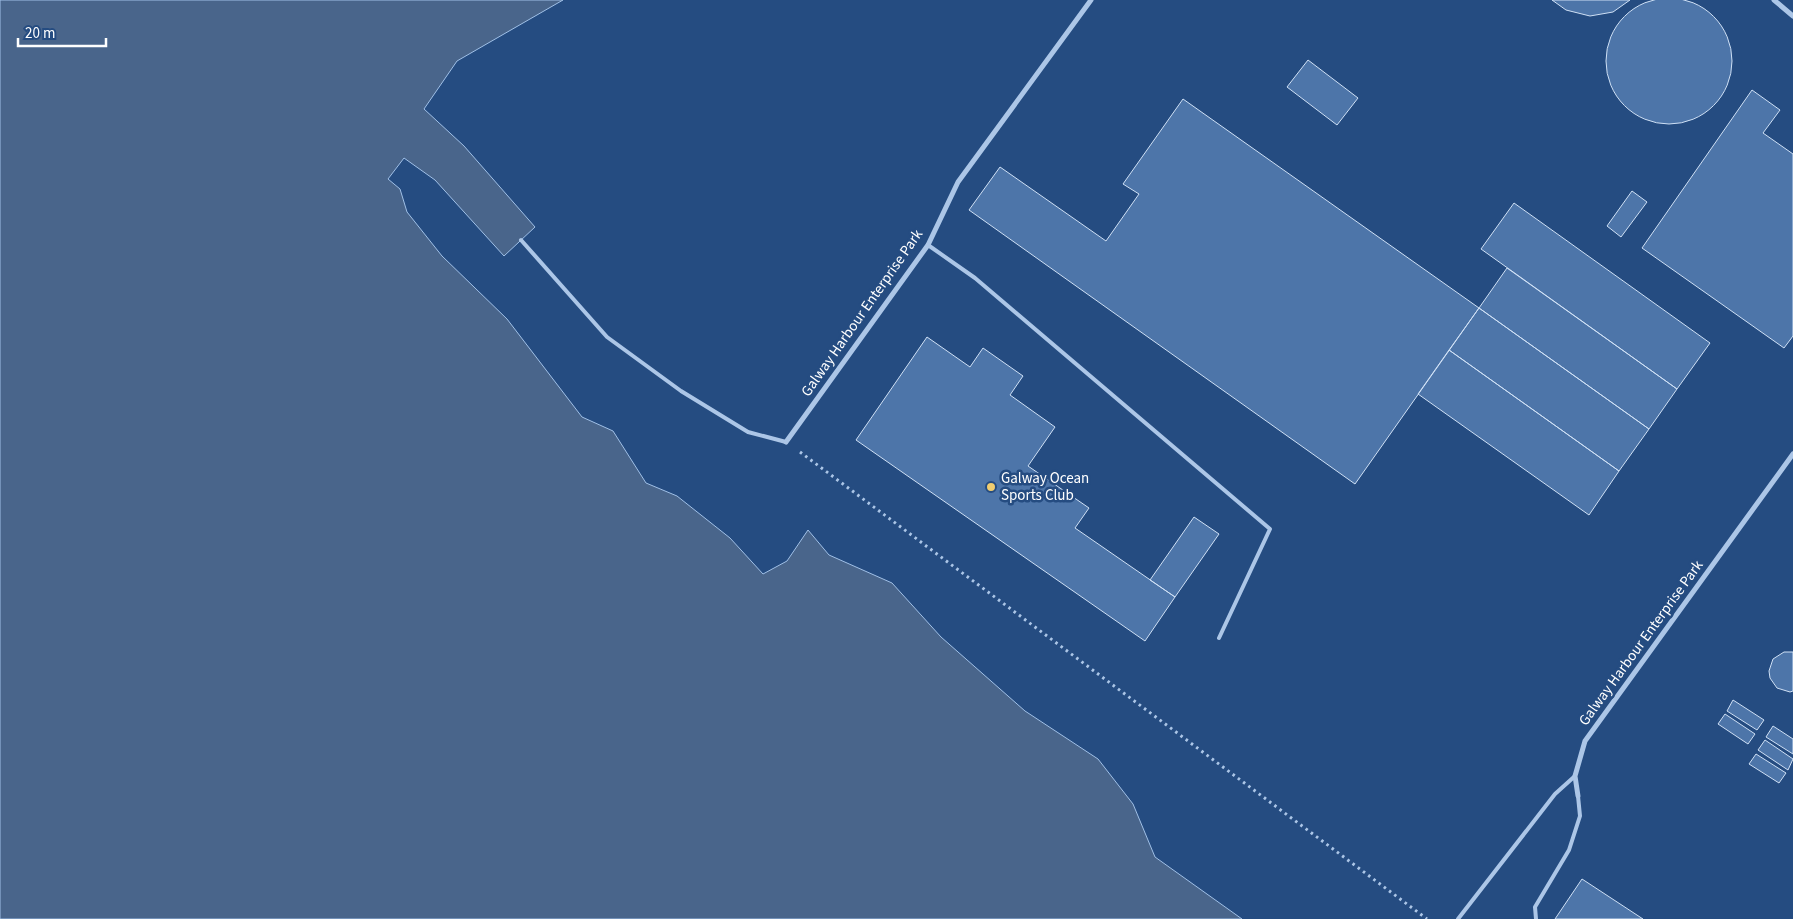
<svg xmlns="http://www.w3.org/2000/svg" width="1793" height="919" font-family="'Source Sans 3',sans-serif">
	<rect width="100%" height="100%" fill="#254c81"/>
	<path fill="#49658b" stroke="#a0c0e7" d="M0,0H563L457,61L424,109L464,146L535,227L504,256L435,180L404,158L388,179L400,189L407,212L442,256L507,319L582,417L613,431L646,483L677,496L730,538L763,574L787,561L808,530L829,555L892,583L941,637L1025,711L1098,759L1133,804L1155,857L1242,919H0Z"/>
	<path fill="#4d75a9" stroke="#cfe0f5" d="M1606 61a63 63 0 1 1 126 0a63 63 0 1 1-126 0Z
		M1552,0H1630L1613,12L1590,16L1566,10Z
		M1308,60L1358,98L1337,125L1287,87Z
		M1752,90L1780,110L1763,133L1793,154V336L1784,348L1642,248Z
		M1183,99L1479,308L1355,484L969,210L1000,167L1106,241L1139,194L1123,184Z
		M1632,191L1647,202L1621,237L1607,226Z
		M1514,203L1710,343L1677,389L1481,249Z
		M1507,268L1677,389L1649,429L1479,308Z
		M1479,308L1649,429L1619,471L1449,350Z
		M927,337L970,367L983,348L1023,376L1010,395L1055,427L1028,466L1089,508L1075,528L1175,597L1145,641L856,440Z
		M1449,350L1619,471L1589,515L1418,394Z
		M1194,517L1219,534L1175,597L1150,580Z
		M1784,652H1793V691L1790,692L1777,688L1770,678L1769,671L1773,659Z
		M1733,700L1764,720L1757,730L1727,711Z
		M1725,714L1755,734L1748,744L1718,724Z
		M1773,726L1793,739V754L1766,737Z
		M1765,740L1793,759L1788,770L1758,750Z
		M1756,754L1786,773L1779,783L1749,764Z
		M1582,879L1643,919H1555Z"/>
	<g fill="none" stroke-linecap="round" stroke-linejoin="round">
		<path stroke="#acc6e7" stroke-width="3" stroke-dasharray="2.5 4" stroke-linecap="butt" d="M800,452L1427,919"/>
		<path stroke="#acc6e7" stroke-width="4" d="M521,240L607,337L681,391L748,432L786,442
			M928,245L975,278L1270,529L1219,638
			M1458,919L1555,794L1575,776
			M1536,919L1535,907L1569,850L1580,816L1578,796"/>
		<path stroke="#acc6e7" stroke-width="5" d="M1774,0L1793,16
			M786,442L928,245L958,182L1091,0
			M1578,796L1575,776L1585,741L1793,454"/>
	</g>
	<circle fill="#f0cd70" stroke="#254c81" stroke-width="2" cx="991" cy="487" r="5"/>
	<g text-anchor="middle" dominant-baseline="central" stroke-width="5" stroke-linejoin="round" paint-order="stroke">
		<g font-size="15" fill="#fff" stroke="#254c81">
			<text transform="translate(862 313) rotate(-55)">Galway Harbour Enterprise Park</text>
			<text transform="translate(1641 643) rotate(-54)">Galway Harbour Enterprise Park</text>
		</g>
		<g font-size="15" fill="#fff" stroke="#254c81" text-anchor="start">
			<text x="1001" y="478">Galway Ocean<tspan x="1001" dy="17">Sports Club</tspan></text>
		</g>
	</g>
	<path d="M18 38v8h88v-8" fill="none" stroke="#ffffff" stroke-width="2.5"/>
	<text x="25" y="38" font-size="15" fill="#ffffff" stroke="#254c81" stroke-width="4" paint-order="stroke">20 m</text>
</svg>
